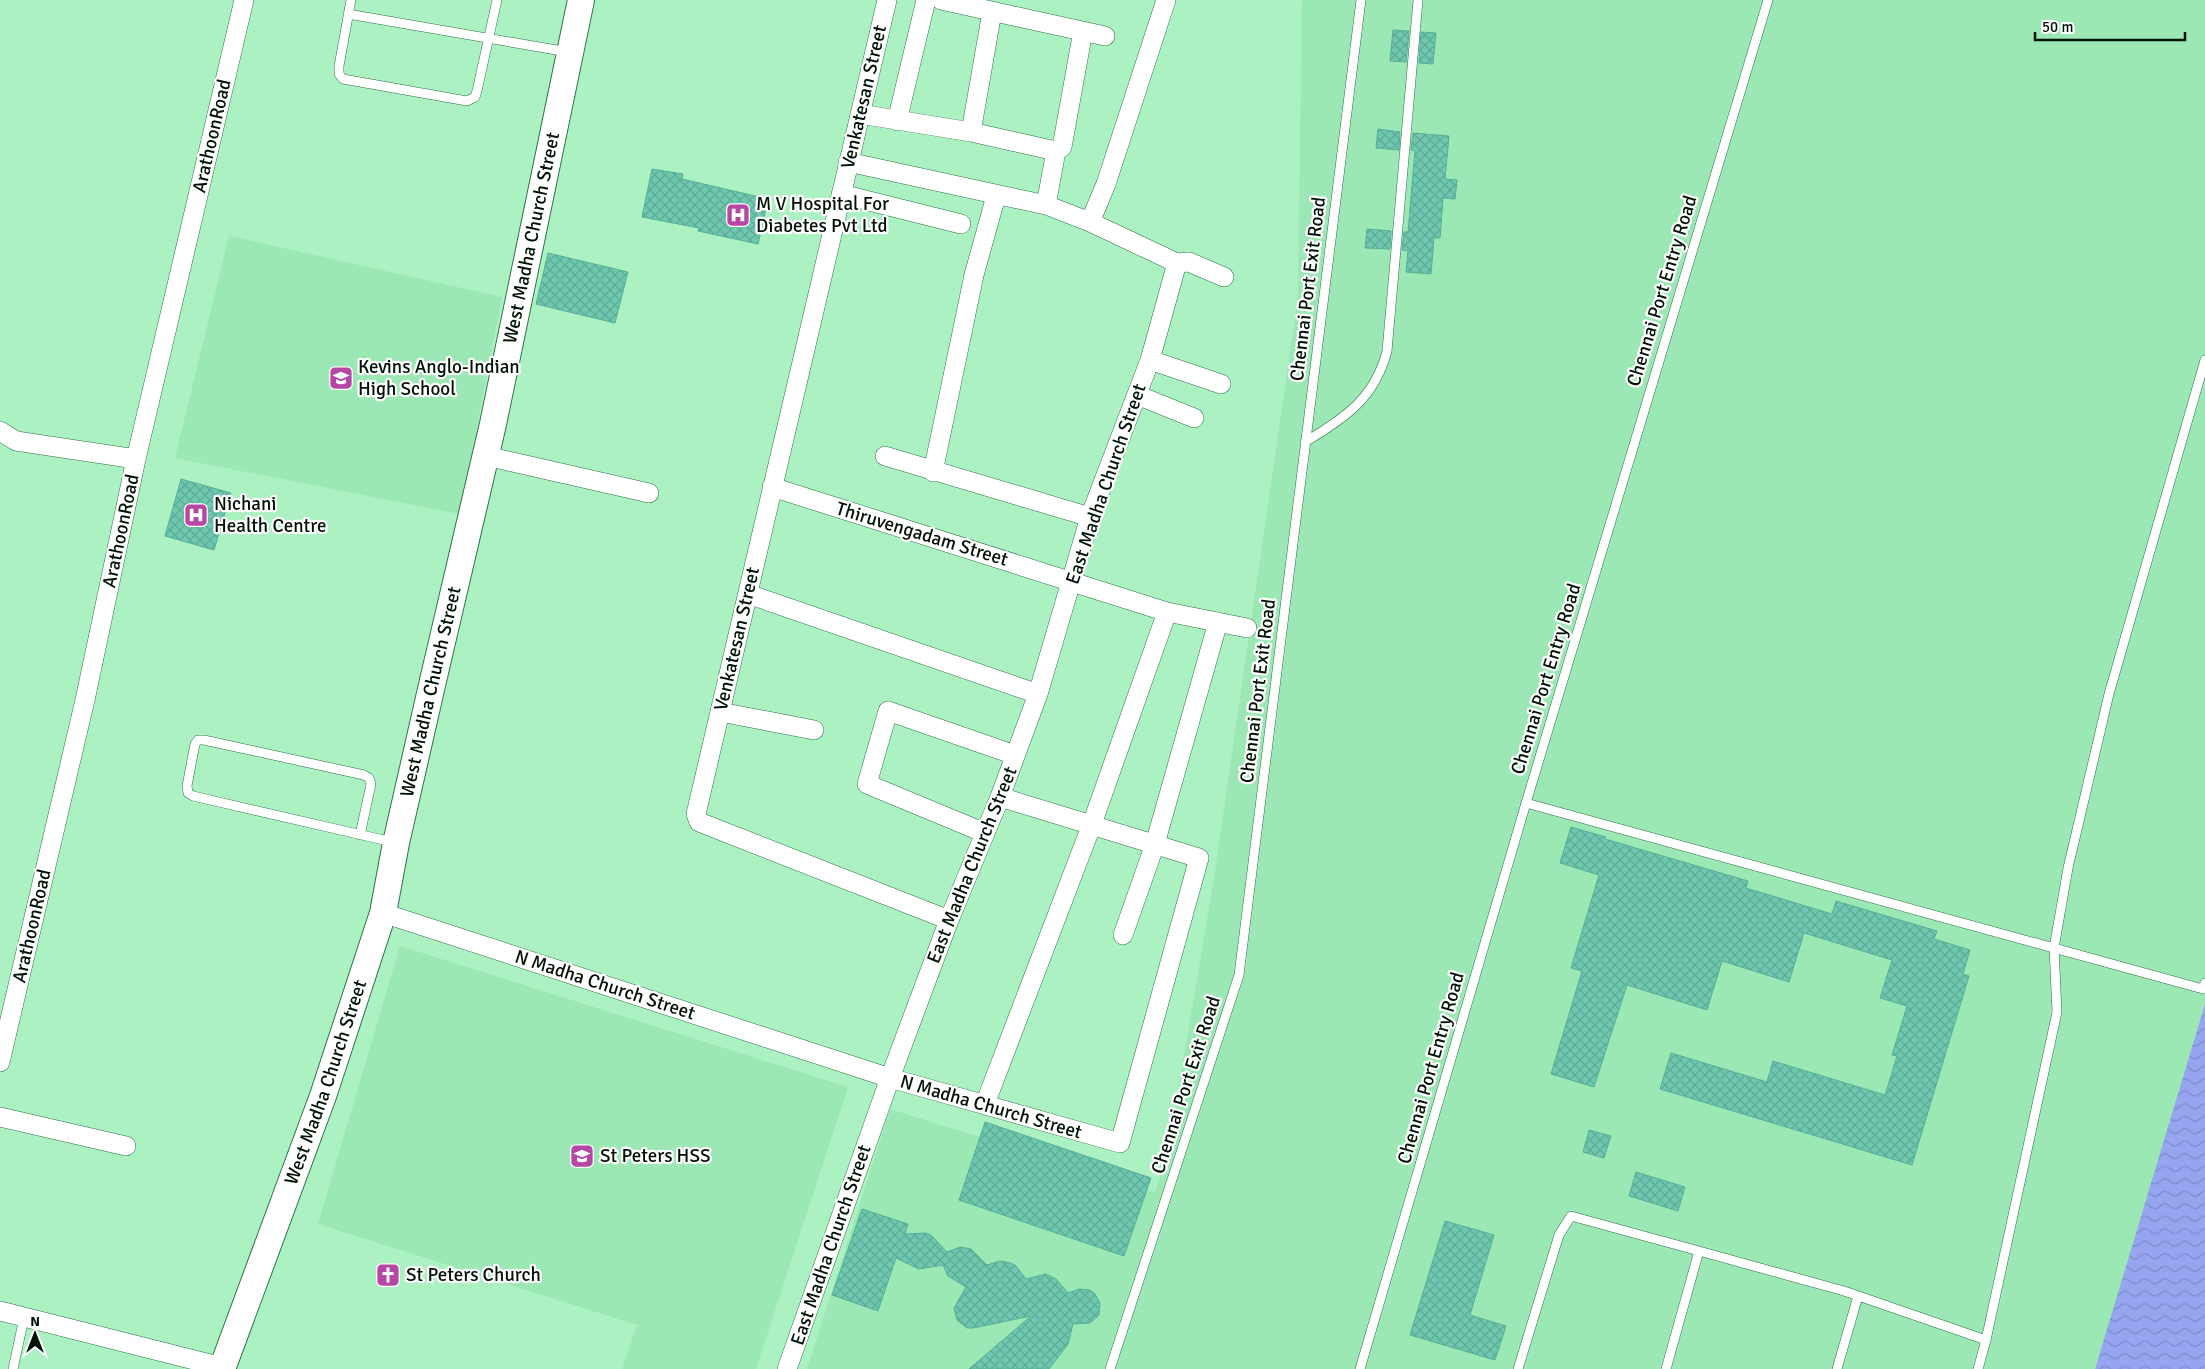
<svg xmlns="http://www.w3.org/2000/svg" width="2205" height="1369" font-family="Signika,sans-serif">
	<defs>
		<pattern id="water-waves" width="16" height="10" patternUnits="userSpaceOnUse" patternTransform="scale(1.25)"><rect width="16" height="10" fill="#95a5ef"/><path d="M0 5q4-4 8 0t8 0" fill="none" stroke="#7f8dcb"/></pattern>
		<pattern id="building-cross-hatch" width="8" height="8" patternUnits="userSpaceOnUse" patternTransform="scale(1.25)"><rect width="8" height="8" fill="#6ec8b0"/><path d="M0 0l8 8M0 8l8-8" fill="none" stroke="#5eab96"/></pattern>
	</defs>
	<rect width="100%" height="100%" fill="#acf1c2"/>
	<path fill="#9be8b4" d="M1302,0H2205V1004L2095,1369H807L890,1109L1155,1192L1167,1156L1214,878L1298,297Z
		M229,236L502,297L460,514L175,458Z
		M400,946L848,1087L756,1369H622L637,1325L318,1224Z"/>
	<path fill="url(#water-waves)" d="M2205,1004V1369H2095Z"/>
	<path fill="url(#building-cross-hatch)" stroke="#55b098" d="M1393,30L1409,31L1406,62L1390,61Z
		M1421,32L1436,33L1433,64L1419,63Z
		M1378,129L1400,132L1399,150L1376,148Z
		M1413,133L1449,136L1445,179L1457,180L1455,199L1443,198L1440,238H1434L1431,274L1406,272L1408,251L1402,250L1404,232H1408L1415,151L1411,150Z
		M652,169L683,174L682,179L768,199L758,244L698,231L699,228L642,217Z
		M1367,229L1391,231L1390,249L1365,248Z
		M548,253L628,272L615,323L536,304Z
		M181,479L231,493L214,550L165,536Z
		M1571,827L1606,837L1605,839L1748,881L1746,888L1832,914L1836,901L1937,931L1934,939L1970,950L1963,974L1969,976L1912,1165L1660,1089L1671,1053L1767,1082L1773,1061L1885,1095L1897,1056L1892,1055L1907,1006L1880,998L1892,960L1804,933L1789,982L1722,961L1707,1010L1627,985L1594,1087L1551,1074L1582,971L1571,968L1599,875L1560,863Z
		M985,1122L1151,1178L1124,1256L959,1200Z
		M1589,1130L1611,1136L1604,1158L1583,1152Z
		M1636,1172L1685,1187L1678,1211L1629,1196Z
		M862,1209L908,1224L905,1234L926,1233L931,1235L947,1252L960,1247L971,1249L987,1265L1000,1261L1011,1263L1016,1266L1026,1279L1046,1274L1056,1279L1068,1293L1079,1289L1090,1290L1095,1294L1100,1303L1099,1315L1090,1323L1073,1324L1068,1344L1049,1369H969L1031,1316L973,1328H967L957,1320L954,1308L966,1287L948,1276L943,1265L919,1269L896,1258L878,1311L832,1295Z
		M1445,1221L1494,1235L1470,1315L1506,1326L1495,1360L1410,1335Z"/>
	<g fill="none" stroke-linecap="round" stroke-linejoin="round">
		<g stroke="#2e7148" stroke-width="10">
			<path id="lane" d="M351,0L339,66V74L343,79L467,101L475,97L477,91L497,0
				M348,14L568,52
				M1305,442C1345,418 1375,398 1387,351L1418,0
				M1526,803L2203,989L2205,983
				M360,835L371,784L369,778L364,775L204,740H198L195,744L187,786L188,793L193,796L375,838L393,842
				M1699,1251L1844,1291L1986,1340
				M13,1369L24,1318
				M1110,1369L1239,975L1361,0
				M1360,1369L1526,803L1768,0
				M1518,1369L1559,1235L1571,1216L1699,1251L1666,1369
				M1837,1369L1858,1296
				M1978,1369L1986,1340L2057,1012L2054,948L2068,868L2109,694L2205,360"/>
		</g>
		<g stroke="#2e7148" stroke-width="20">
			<path id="street" d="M887,0L696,814L699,822L949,920
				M941,0L1105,36
				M860,114L971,132L1056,151L1062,147L1083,31
				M897,121L926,0
				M971,132L992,12
				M848,162L1046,205L1090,222L1177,263L1189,262L1224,277
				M841,194L961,224
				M1046,205L1056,151
				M1090,222L1106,184L1166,0
				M1150,360L1221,384
				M1137,395L1194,418
				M0,431L16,441L136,459
				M486,456L649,493
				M885,456L1090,517
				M933,472L974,275L996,196
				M772,487L1167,612L1247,628
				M748,594L1038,694
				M720,712L814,730
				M985,833L867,784L888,711L1015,755
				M383,913L890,1078L1120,1143L1199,858L1000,797
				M1123,935L1155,844L1218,622
				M0,1062L85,700L136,459L244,0
				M985,1104L1092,824L1167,612
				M0,1117L126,1146
				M0,1311L222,1367
				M787,1369L890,1078L949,920L1000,797L1038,694L1090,517L1150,360L1177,263"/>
		</g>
		<g stroke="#2e7148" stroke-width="28">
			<g id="secondary">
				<path id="s1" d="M222,1369L323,1096L383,913L396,843L432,685L493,424L581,0"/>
			</g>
		</g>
		<use href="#lane" stroke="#fff" stroke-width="9"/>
		<use href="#street" stroke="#fff" stroke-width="19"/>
		<use href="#secondary" stroke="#fff" stroke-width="26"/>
	</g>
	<defs>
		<g id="hospital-square" transform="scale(1.25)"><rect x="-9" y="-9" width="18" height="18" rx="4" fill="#b647a5" stroke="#fff"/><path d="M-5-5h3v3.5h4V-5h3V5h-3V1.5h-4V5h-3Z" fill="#fff"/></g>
		<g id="school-square" transform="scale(1.25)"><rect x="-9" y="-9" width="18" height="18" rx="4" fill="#b647a5" stroke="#fff"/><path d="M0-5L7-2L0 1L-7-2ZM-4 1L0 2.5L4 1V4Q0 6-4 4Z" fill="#fff"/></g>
		<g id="church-square" transform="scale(1.25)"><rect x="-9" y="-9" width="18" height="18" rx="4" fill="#b647a5" stroke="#fff"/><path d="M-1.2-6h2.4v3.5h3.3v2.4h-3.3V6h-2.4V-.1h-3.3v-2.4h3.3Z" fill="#fff"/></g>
	</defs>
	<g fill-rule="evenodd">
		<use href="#hospital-square" x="738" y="215"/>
		<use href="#school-square" x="341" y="378"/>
		<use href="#hospital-square" x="196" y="515"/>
		<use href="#school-square" x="582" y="1156"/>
		<use href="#church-square" x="388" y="1275"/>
	</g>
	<g text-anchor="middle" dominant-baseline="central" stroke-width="4.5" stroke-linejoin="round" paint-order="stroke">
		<g font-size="19" fill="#001204" stroke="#fff">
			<text transform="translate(864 97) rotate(-77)">Venkatesan Street</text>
			<text transform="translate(212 136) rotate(-77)">ArathoonRoad</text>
			<text stroke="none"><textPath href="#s1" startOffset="1175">West Madha Church Street</textPath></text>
			<text transform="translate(1308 289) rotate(-83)">Chennai Port Exit Road</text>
			<text transform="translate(1662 291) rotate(-73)">Chennai Port Entry Road</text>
			<text transform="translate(1106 484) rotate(-71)">East Madha Church Street</text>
			<text transform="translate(121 531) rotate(-78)">ArathoonRoad</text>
			<text transform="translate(922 534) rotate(17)">Thiruvengadam Street</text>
			<text transform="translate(737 639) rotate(-77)">Venkatesan Street</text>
			<text transform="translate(1546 679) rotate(-73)">Chennai Port Entry Road</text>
			<text transform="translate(1258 691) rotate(-83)">Chennai Port Exit Road</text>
			<text stroke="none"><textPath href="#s1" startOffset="710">West Madha Church Street</textPath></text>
			<text transform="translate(972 865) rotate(-68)">East Madha Church Street</text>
			<text transform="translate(32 926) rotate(-77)">ArathoonRoad</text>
			<text transform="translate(605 985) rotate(18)">N Madha Church Street</text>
			<text transform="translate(1431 1068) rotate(-74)">Chennai Port Entry Road</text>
			<text stroke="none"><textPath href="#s1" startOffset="305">West Madha Church Street</textPath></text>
			<text transform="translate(1186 1085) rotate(-72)">Chennai Port Exit Road</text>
			<text transform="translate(991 1107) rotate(16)">N Madha Church Street</text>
			<text transform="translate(831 1245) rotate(-71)">East Madha Church Street</text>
		</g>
		<g font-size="19" fill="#001204" stroke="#fff" text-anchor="start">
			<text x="756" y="204">M V Hospital For<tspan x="756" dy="22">Diabetes Pvt Ltd</tspan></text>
			<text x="358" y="367">Kevins Anglo-Indian<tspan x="358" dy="22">High School</tspan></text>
			<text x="214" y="504">Nichani<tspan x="214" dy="22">Health Centre</tspan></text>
			<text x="600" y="1156">St Peters HSS</text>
			<text x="406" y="1275">St Peters Church</text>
		</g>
	</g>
	<g transform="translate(35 1334)" stroke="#ffffff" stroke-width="4" paint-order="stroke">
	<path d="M0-4L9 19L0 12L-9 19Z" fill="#001204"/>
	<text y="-8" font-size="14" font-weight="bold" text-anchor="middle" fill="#001204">N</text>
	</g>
	<path d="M2035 32v8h150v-8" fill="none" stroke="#001204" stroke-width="2.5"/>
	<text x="2042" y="32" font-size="15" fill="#001204" stroke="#ffffff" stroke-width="4" paint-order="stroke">50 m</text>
</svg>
